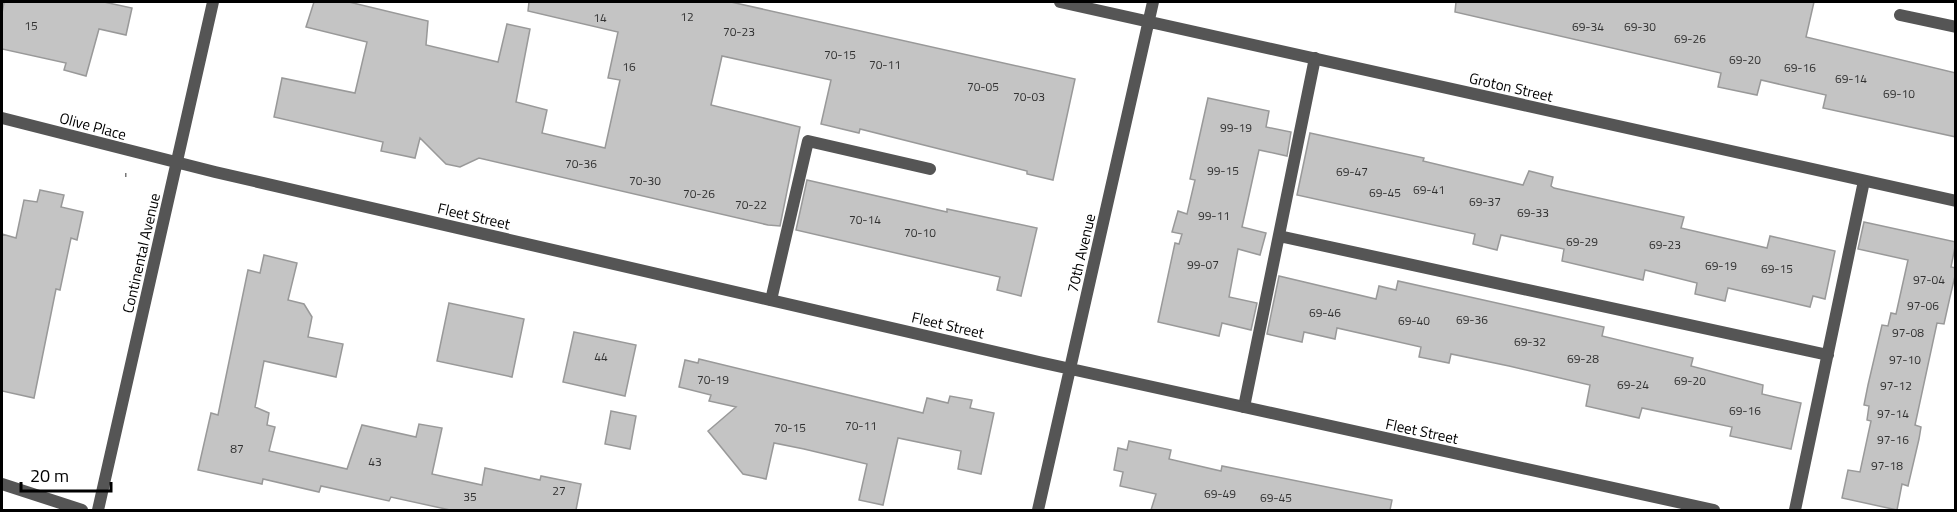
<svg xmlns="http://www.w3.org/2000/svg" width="1957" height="512" font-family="'Titillium Web',sans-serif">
	<rect width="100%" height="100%" fill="#fff"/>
	<path fill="#c4c4c4" stroke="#999" stroke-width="1.5" d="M4,2H104L132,8L126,35L99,29L86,76L64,70L66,63L2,49V13Z
		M314,2H349L428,21L426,45L498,62L507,24L530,29L516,102L547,110L542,133L605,148L620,80L608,78L618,32L528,11L529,2H731L1075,79L1053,180L1027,174V171L860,129L859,133L821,124L831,80L722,56L711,105L800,127L780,226L768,225L479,158L460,167L446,164L420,138L415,158L381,151L383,142L274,117L282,78L355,93L367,42L306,27Z
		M1456,2H1814L1806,37L1956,73V137L1823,108L1826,95L1761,80L1757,95L1718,87L1721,73L1455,12Z
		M1208,98L1269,111L1266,127L1291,132L1287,156L1259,150L1242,227L1266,233L1260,255L1238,249L1229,297L1257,303L1251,330L1222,323L1219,336L1158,322L1175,243L1179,244L1182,234L1172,232L1178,211L1187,214L1195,180L1190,179Z
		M1310,133L1424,158L1423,161L1523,185L1529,171L1553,177L1551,186L1554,188L1684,217L1681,228L1767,248L1770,236L1835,251L1825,299L1813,296L1810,307L1728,288L1725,301L1695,294L1697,283L1645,270L1643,280L1562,261L1564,249L1501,235L1497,250L1473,244L1475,234L1297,195Z
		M807,180L947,212V209L1037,228L1021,296L997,290L1000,277L796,230Z
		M40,190L64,195L61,207L83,212L77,240L71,238L60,290L56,289L34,398L2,391V234L16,238L24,200L37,202Z
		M1864,222L1956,242L1951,267L1956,268V272L1950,297L1944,324L1937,323L1915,425L1921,427L1919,439L1908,486L1902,484L1897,510L1842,498L1848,470L1860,472L1871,421L1867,420L1869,406L1864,405L1868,385L1882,325L1888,326L1891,313L1896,314L1908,260L1858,249Z
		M264,255L297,263L288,300L304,304L312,317L308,337L343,344L336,377L264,361L255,407L269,413L267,425L275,427L269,451L347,469L362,425L416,437L419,424L442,428L432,474L482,485L485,468L540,480L541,476L581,484L576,510H450L391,497L389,501L321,486L319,492L263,479L262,484L198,470L211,413L218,415L248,270L260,273Z
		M1279,276L1376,299L1379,286L1396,290L1398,281L1604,327L1602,336L1693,358L1691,366L1763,385L1762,394L1801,403L1791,449L1730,436L1732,427L1642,408L1639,418L1586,406L1590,385L1509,366L1451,354L1449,363L1419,357L1421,347L1337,328L1335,339L1304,332L1302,342L1267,334Z
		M449,303L524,319L512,377L437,361Z
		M574,332L636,345L625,396L563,382Z
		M699,359L923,413L927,398L948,403L950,396L972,400L970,408L994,413L981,474L958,469L961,451L898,438L883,505L859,500L867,464L804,449L774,443L766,479L743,474L708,431L736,407L709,401L711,395L679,387L685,360L698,363Z
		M611,411L636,416L630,449L605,444Z
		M1129,441L1171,450L1169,459L1221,471L1222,466L1392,500L1390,510H1151L1156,494L1120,486L1123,472L1114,470L1118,448L1127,450Z"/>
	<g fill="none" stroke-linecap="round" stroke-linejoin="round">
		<path stroke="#777" stroke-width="4" stroke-dasharray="1.5 3" stroke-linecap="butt" d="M125,175H129"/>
		<path stroke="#555" stroke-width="12" d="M1900,15L1956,27
			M1279,236L1828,355
			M771,300L808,141L930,169
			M1244,407L1315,58
			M1795,510L1864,181"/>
		<path stroke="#555" stroke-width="12" d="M1060,2L1956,201
			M2,118L215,172L1039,362L1714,510
			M2,484L82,510
			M98,510L213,2
			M1038,510L1153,2"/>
	</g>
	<g text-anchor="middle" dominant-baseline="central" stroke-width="4.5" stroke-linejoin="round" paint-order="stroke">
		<g font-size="12" fill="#313131">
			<text x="687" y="16">12</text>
			<text x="600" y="17">14</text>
			<text x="31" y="25">15</text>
			<text x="1588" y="26">69-34</text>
			<text x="1640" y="26">69-30</text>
			<text x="739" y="31">70-23</text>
			<text x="1690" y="38">69-26</text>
			<text x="840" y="54">70-15</text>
			<text x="1745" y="59">69-20</text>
			<text x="885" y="64">70-11</text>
			<text x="629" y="66">16</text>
			<text x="1800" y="67">69-16</text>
			<text x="1851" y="78">69-14</text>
			<text x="983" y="86">70-05</text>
			<text x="1899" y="93">69-10</text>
			<text x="1029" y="96">70-03</text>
			<text x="1236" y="127">99-19</text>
			<text x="581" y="163">70-36</text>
			<text x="1223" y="170">99-15</text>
			<text x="1352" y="171">69-47</text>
			<text x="645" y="180">70-30</text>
			<text x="1429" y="189">69-41</text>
			<text x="1385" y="192">69-45</text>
			<text x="699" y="193">70-26</text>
			<text x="1485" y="201">69-37</text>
			<text x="751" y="204">70-22</text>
			<text x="1533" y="212">69-33</text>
			<text x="1214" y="215">99-11</text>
			<text x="865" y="219">70-14</text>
			<text x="920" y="232">70-10</text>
			<text x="1582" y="241">69-29</text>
			<text x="1665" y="244">69-23</text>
			<text x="1203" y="264">99-07</text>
			<text x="1721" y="265">69-19</text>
			<text x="1777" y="268">69-15</text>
			<text x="1929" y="279">97-04</text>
			<text x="1923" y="305">97-06</text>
			<text x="1325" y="312">69-46</text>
			<text x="1472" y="319">69-36</text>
			<text x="1414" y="320">69-40</text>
			<text x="1908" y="332">97-08</text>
			<text x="1530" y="341">69-32</text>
			<text x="601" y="356">44</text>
			<text x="1583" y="358">69-28</text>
			<text x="1905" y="359">97-10</text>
			<text x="713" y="379">70-19</text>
			<text x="1690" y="380">69-20</text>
			<text x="1633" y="384">69-24</text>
			<text x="1896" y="385">97-12</text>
			<text x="1745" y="410">69-16</text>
			<text x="1893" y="413">97-14</text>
			<text x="861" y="425">70-11</text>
			<text x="790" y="427">70-15</text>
			<text x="1893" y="439">97-16</text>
			<text x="237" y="448">87</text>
			<text x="375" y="461">43</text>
			<text x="1887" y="465">97-18</text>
			<text x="559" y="490">27</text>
			<text x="1220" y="493">69-49</text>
			<text x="470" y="496">35</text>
			<text x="1276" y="497">69-45</text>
		</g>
		<g font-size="15" fill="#000" stroke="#fff">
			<text transform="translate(1511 87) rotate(13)">Groton Street</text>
			<text transform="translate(93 126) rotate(15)">Olive Place</text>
			<text transform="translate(474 216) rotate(13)">Fleet Street</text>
			<text transform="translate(141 253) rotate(-77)">Continental Avenue</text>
			<text transform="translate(1081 253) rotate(-77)">70th Avenue</text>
			<text transform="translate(948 325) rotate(13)">Fleet Street</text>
			<text transform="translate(1422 431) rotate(12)">Fleet Street</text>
		</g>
	</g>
	<rect width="1957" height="512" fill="none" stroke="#000000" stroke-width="6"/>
	<path d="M21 482v9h90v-9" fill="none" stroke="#000000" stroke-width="3"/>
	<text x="30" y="482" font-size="18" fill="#000000" stroke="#ffffff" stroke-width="4.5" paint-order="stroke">20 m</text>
</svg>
